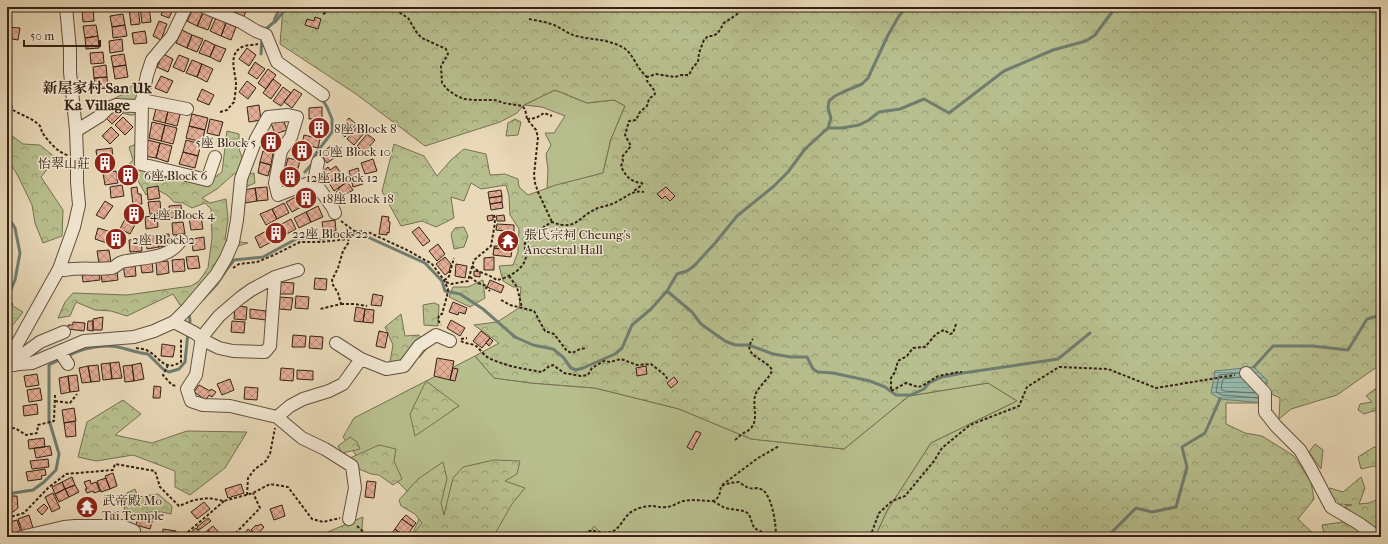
<svg xmlns="http://www.w3.org/2000/svg" width="1388" height="544" font-family="'IM FELL French Canon','Noto Serif TC',serif">
	<defs>
		<pattern id="forest-crowns" width="20" height="18" patternUnits="userSpaceOnUse"><rect width="20" height="18" fill="#b8bf8e"/><path d="M2 6a3 3 0 1 1 6 0M12 15a3 3 0 1 1 6 0" fill="none" stroke="#969b73"/></pattern>
		<pattern id="water-rules" width="6" height="5" patternUnits="userSpaceOnUse"><rect width="6" height="5" fill="#97baad"/><path d="M0 2.5h6" fill="none" stroke="#7c978c"/></pattern>
		<pattern id="building-cross-hatch" width="8" height="8" patternUnits="userSpaceOnUse"><rect width="8" height="8" fill="#e3ac95"/><path d="M0 0l8 8M0 8l8-8" fill="none" stroke="#b98c78"/></pattern>
	</defs>
	<rect width="100%" height="100%" fill="#e9d9b8"/>
	<filter id="stains"><feTurbulence type="fractalNoise" baseFrequency=".005" numOctaves="4"/><feColorMatrix values="0 0 0 0 .2 0 0 0 0 .09 0 0 0 0 .02 0 0 0 .5 -.17"/></filter>
	<radialGradient id="worn" r=".72"><stop offset=".6" stop-color="#630" stop-opacity="0"/><stop offset="1" stop-color="#630" stop-opacity=".3"/></radialGradient>
	<path fill="#b8bf8e" stroke="#777052" d="M555,90L587,103L614,100L625,106L611,139L603,173L547,188L548,170L546,154L551,145L545,133H554L565,116L542,107L524,105Z
		M475,356L494,378L531,383L595,388L679,409L751,439L844,449L909,396L988,383L1017,401L931,443L887,511L875,537H411L424,508L399,483L358,458L343,437L354,418Z"/>
	<path fill="url(#forest-crowns)" stroke="#777052" d="M283,7H1381V364L1337,395L1291,409L1279,419L1280,398L1269,393L1267,403H1226V424L1245,433L1262,436L1294,456L1311,482L1314,499L1298,519L1317,537H1281L1278,534L1275,537H875L887,511L931,443L1017,401L988,383L909,396L844,449L751,439L679,409L595,388L531,383L494,378L475,356L499,343L474,325L497,322L519,308L521,287H513L503,281L499,266L513,265L518,252L519,229L510,215L509,196L506,185L481,189L471,183L464,201L451,197L454,218L436,227L422,221L401,226L382,191L394,144L424,156L437,176L451,160L464,149L486,154L490,175L505,174L518,179L519,187L528,195L556,185L603,173L611,139L625,106L614,100L587,103L555,90L524,105L517,113L500,122L425,146L356,94L280,44Z
		M136,82L152,92L149,108L133,115H130L110,110V101L123,94Z
		M515,119L521,122L518,135L506,136L508,123Z
		M227,131L239,134V149L248,174L254,173L255,183L243,188L237,181L235,173L217,189L202,198L210,203L226,199L228,219L225,240L248,243L238,246L213,284L194,304L180,305L173,294L127,316L111,311L95,310L76,302L70,316L58,318L65,302L73,293L127,295L191,286L199,281L208,268L212,238L211,209L205,203L192,208L183,203L174,202L167,195L154,188L146,195L137,179L133,168L126,167L133,160L129,147L136,144L139,167L159,177L197,180L206,184L222,172Z
		M7,132L23,144L40,145L56,158L41,177L63,210L62,236L43,243L35,223L32,205L18,176L7,158Z
		M464,227L468,236L464,247L454,249L451,234L455,228Z
		M483,280L485,298L470,307L449,297L453,287H468Z
		M8,303L23,312L12,326V339L7,342V307Z
		M434,303L439,305L438,326L424,325L423,305Z
		M401,314L405,336L419,335L428,347L420,357L390,362L393,345L385,327Z
		M426,381L459,406L415,436L410,414Z
		M1375,389L1381,391V411H1373L1364,414L1358,410L1360,404L1372,402L1366,396Z
		M123,400L141,414L115,435L152,443L187,431L247,432L225,468L190,495L175,487V471L133,455L96,461L78,457L87,422Z
		M350,437L357,442L360,449L342,453L338,446Z
		M1315,444L1323,450L1321,469L1309,452Z
		M379,445L396,449L394,461L402,479L393,485L379,475L371,474L359,469L350,458Z
		M1374,447L1381,448V468L1374,466L1361,469L1358,457Z
		M494,460L520,461L517,474L505,481L525,488L512,504L496,532L484,537H411L422,523L415,514L401,506L399,500L418,479L443,462L447,479L441,503L444,515L453,478L463,467Z
		M1361,477L1365,488L1359,504L1369,503L1381,498V533L1376,537H1325L1322,525L1343,522L1345,506L1352,505L1341,504L1324,508L1330,488L1343,492Z
		M135,489L138,497L158,494L172,506L171,514C154,510 147,511 131,519L124,514L125,494Z
		M363,517L361,537H316Z
		M594,526L605,537H588Z"/>
	<path fill="url(#water-rules)" stroke="#707d70" d="M1254,367L1267,380L1264,403L1220,399L1211,393L1215,371Z"/>
	<g fill="none" stroke-linecap="round" stroke-linejoin="round">
		<path stroke="#666e61" stroke-width="1" d="M1239,373L1219,375L1216,392L1222,395L1258,398
			M1241,377L1223,379L1221,389L1224,391L1255,393"/>
		<path stroke="#707d70" stroke-width="3" d="M275,22L284,11L293,7
			M265,31L266,29L274,22L275,18L281,7
			M261,54L262,37
			M828,128H842L859,125L869,120L879,112L900,109L924,99L949,113L1004,71L1053,50L1086,41L1095,35L1112,12L1119,7
			M305,172L312,164L315,155L332,132V119L327,107L322,99
			M7,215L15,228L20,253L15,280L7,299
			M667,291L692,312L701,324L725,341L735,345H749L773,354L791,357H807L813,369L818,372L833,373L870,381L885,387L896,395H911L924,389L929,383L942,377L963,373L1058,359L1090,333
			M203,299L217,284L227,269L234,260L263,257L298,238L319,239L361,234L425,263L442,281L445,291L460,294L483,309L515,337L533,345L553,349L563,357L571,368L576,370L583,368L615,354L622,348L632,325L651,309L667,291L677,274L687,271L694,266L716,242L737,216L774,186L788,172L805,149L828,128L831,118L828,108L829,101L835,96L843,92L862,84L868,78L888,35L899,16L907,7
			M189,327L190,321L189,313
			M66,357C80,349 101,344 118,347C128,349 137,353 148,354L163,369L169,372L179,369L185,362L188,332
			M1254,367L1273,346H1312L1348,350L1367,319L1381,315
			M7,494L33,490L44,482L56,470L59,454L49,420V365L61,359
			M1107,537L1136,508L1152,512L1176,507L1187,467L1182,447L1205,433L1220,399"/>
	</g>
	<path fill="url(#building-cross-hatch)" stroke="#362215" d="M103,7H116V8L103,10Z
		M138,7L140,24L131,25L129,8Z
		M140,7H149L151,22L142,23Z
		M164,7H174L169,18L161,15Z
		M230,7H236L246,11L243,19L228,13Z
		M93,8L94,21L83,22L82,9Z
		M193,9L203,13L197,26L187,21Z
		M203,13L213,17L208,30L197,26Z
		M123,14L125,25L112,27L110,16Z
		M315,17L321,19L318,29L305,25L307,19L314,21Z
		M216,18L226,23L221,36L210,31Z
		M159,21L167,24L161,40L153,36Z
		M226,23L236,27L231,40L221,36Z
		M96,25L98,36L85,38L83,26Z
		M125,25L127,36L113,38L112,27Z
		M7,27L20,28L18,40L7,38Z
		M182,30L192,35L187,48L176,43Z
		M145,31L147,43L134,44L132,33Z
		M192,35L203,39L197,52L187,48Z
		M98,36L99,48L86,49L85,38Z
		M122,39L123,51L110,53L109,41Z
		M205,40L215,45L210,57L199,53Z
		M215,45L226,49L220,62L210,57Z
		M247,48L256,55L249,66L239,59Z
		M103,52L104,63L91,64L90,53Z
		M124,54L126,65L113,67L111,56Z
		M163,54L173,59L168,72L157,67Z
		M179,55L189,59L184,72L173,67Z
		M192,60L202,64L197,77L186,73Z
		M255,62L265,69L257,79L248,73Z
		M202,64L213,69L207,82L197,77Z
		M106,65L107,77L94,78L93,67Z
		M126,65L128,77L115,79L113,67Z
		M268,69L276,75L266,89L258,83Z
		M161,76L173,81L167,93L155,88Z
		M107,77L108,88L95,89L94,78Z
		M273,79L281,85L271,99L263,93Z
		M247,81L256,88L248,99L239,92Z
		M283,87L291,93L281,106L273,101Z
		M202,89L214,95L209,105L197,100Z
		M294,89L302,94L292,108L284,102Z
		M7,101H8L12,113L7,114Z
		M157,105L169,108L165,123L153,120Z
		M259,105L261,120L249,122L247,107Z
		M117,107L123,113L112,124L106,118Z
		M322,107V119H309V108Z
		M169,108L181,111L177,126L165,123Z
		M192,114L208,118L205,130L189,126Z
		M123,117L133,127L125,135L115,125Z
		M349,118L356,124L345,137L338,131Z
		M210,119L223,122L219,136L207,133Z
		M283,119L287,130L275,134L271,123Z
		M312,121L328,125L325,135L310,130Z
		M152,122L165,125L161,141L149,138Z
		M165,125L177,128L173,144L161,141Z
		M189,126L205,130L202,142L186,138Z
		M358,126L365,132L354,145L347,139Z
		M111,127L119,135L110,144L102,136Z
		M267,134L279,138L275,149L263,145Z
		M367,134L375,140L364,153L357,146Z
		M304,135L320,139L318,148L302,144Z
		M148,140L160,143L156,158L144,156Z
		M186,140L201,144L198,156L183,152Z
		M160,143L172,146L168,162L156,158Z
		M298,144L310,147L307,158L295,156Z
		M331,146L337,156L327,163L320,153Z
		M112,148L113,158L97,159L96,150Z
		M263,151L273,153L271,165L260,162Z
		M183,152L198,156L195,168L179,164Z
		M113,158V167L98,169L97,159Z
		M288,158L300,161L297,172L285,169Z
		M373,159L377,171L365,174L361,163Z
		M260,162L271,165L268,176L258,173Z
		M129,165L136,183L127,186L120,168Z
		M336,166L340,172L334,176L336,178L329,183L324,175L325,174L323,171L328,167L330,170Z
		M358,168L363,184L353,187L349,171Z
		M285,169L297,172L295,184L282,181Z
		M116,171L118,183L105,185L103,173Z
		M341,174L347,182L334,191L329,183Z
		M347,182L353,190L339,199L335,193L339,190L338,188Z
		M122,185L124,196L111,198L110,187Z
		M158,186L160,198L148,200L147,188Z
		M137,187L138,194H141L142,204L133,205L131,188Z
		M267,187L268,200L257,201L255,188Z
		M666,187L675,196L670,201L665,196L662,199L657,194Z
		M255,188L257,201L245,203L244,190Z
		M310,190L315,201L303,206L298,196Z
		M501,190L502,196L489,198L488,192Z
		M298,196L303,206L292,212L286,202Z
		M502,196V202L490,204L489,198Z
		M105,201L113,206L104,219L96,215Z
		M160,201L161,213L150,214L148,202Z
		M502,202L503,208L491,210L490,204Z
		M284,203L289,213L277,219L272,209Z
		M181,205L182,217L170,218L169,206Z
		M132,206L143,211L136,223L126,217Z
		M318,206L323,217L311,222L306,212Z
		M272,209L277,219L266,225L260,214Z
		M306,212L311,222L299,228L294,218Z
		M157,215L158,227L146,229L145,217Z
		M493,215V220L488,221L487,216Z
		M504,215L505,221H497L496,216Z
		M201,216L203,229L191,230L189,218Z
		M382,216L389,217L388,221L390,222L389,233L387,232V235L379,234Z
		M126,217L136,223L130,234L120,229Z
		M291,219L296,229L285,235L280,225Z
		M335,220L336,231L324,233L322,222Z
		M183,222L185,234L173,235L172,223Z
		M497,224L514,225V232L496,230Z
		M280,225L285,235L273,241L268,230Z
		M419,227L430,241L423,246L412,232Z
		M98,228L111,232L107,243L95,239Z
		M266,231L271,242L260,248L255,237Z
		M503,231L514,232L513,238L502,237Z
		M111,232L124,236L120,247L107,243Z
		M169,234L170,246L159,247L157,235Z
		M157,235L159,247L147,249L145,237Z
		M204,237L205,249L193,251L192,239Z
		M502,237L513,238V244L502,243Z
		M141,239L142,251L130,252L129,240Z
		M502,243L513,244L512,250L501,249Z
		M438,244L445,254L437,261L429,251Z
		M494,246H502L501,249L494,248Z
		M494,248L512,250L511,257L493,255Z
		M109,250L111,262L99,263L97,251Z
		M198,256L200,268L188,269L186,257Z
		M445,257L451,264L449,272L445,275L436,264Z
		M494,257V270H484V258Z
		M184,259L185,271L173,272L172,260Z
		M152,260L153,272L142,273L140,261Z
		M168,261L169,273L157,275L156,262Z
		M135,264L136,276L125,277L123,265Z
		M456,264L467,266L465,278L455,276Z
		M117,271L118,280L102,282L101,273Z
		M474,271L480,272V277L474,276Z
		M99,272L100,280L83,282L82,274Z
		M315,278L327,279L326,290L314,289Z
		M490,280L504,286L501,293L487,287Z
		M281,282L294,283L293,294H280Z
		M373,294L383,296L381,306L371,305Z
		M296,296L309,297L308,309L295,308Z
		M280,297L293,298L291,310L279,309Z
		M453,302L467,308L465,314L459,312L458,315L449,312Z
		M235,306L247,307L246,320L234,319Z
		M356,307L365,309L363,322L354,321Z
		M250,309L266,311V320L250,318Z
		M365,309L374,310L373,323L363,322Z
		M103,317L102,330H93V319Z
		M451,320L465,328L460,336L447,328Z
		M88,321H93V331L87,330Z
		M232,321L245,322L244,333L231,332Z
		M73,322L85,323L84,331L68,329V325H73Z
		M379,331L388,333L385,348L376,346Z
		M481,331L490,338L482,348L473,341Z
		M293,335L306,336L305,347H292Z
		M310,336L323,337L322,349L309,348Z
		M490,338L493,341L489,346L486,343Z
		M162,344L175,346L173,357L161,356Z
		M437,358L454,361L450,380L434,376Z
		M119,362L122,378L112,379L110,363Z
		M110,363L112,379L103,380L101,364Z
		M141,363L144,379L134,381L132,365Z
		M98,365L100,381L91,382L88,366Z
		M132,365L134,381L125,382L123,366Z
		M88,366L91,382L82,383L79,368Z
		M646,366L647,374L637,376L636,368Z
		M281,368L294,369L293,381L280,380Z
		M453,368L458,369L455,381L450,380Z
		M297,370L313,371V380L297,379Z
		M37,374L39,385L26,387L24,376Z
		M77,375L79,391L70,392L68,376Z
		M68,376L70,392L61,394L59,378Z
		M674,377L678,382L671,388L667,383Z
		M230,379L234,390L222,395L217,384Z
		M199,385L210,391L211,389L216,392L212,397L209,395L206,400L194,392Z
		M154,386L161,387L160,398H153Z
		M245,387L258,388L257,400L244,399Z
		M40,388L42,400L29,402L27,390Z
		M37,404L38,414L24,416L23,406Z
		M74,408L76,421L64,423L62,410Z
		M75,421L76,436L66,437L64,423Z
		M696,431L701,433L692,450L687,447Z
		M44,438L45,447L29,449L28,440Z
		M50,446L52,455L36,458L34,448Z
		M48,459L49,467L32,469L30,461Z
		M45,469L46,475L41,476L42,479L28,481L26,472Z
		M113,473L117,486L110,489L105,476Z
		M72,477L75,485L65,489L62,482Z
		M106,478L110,489L101,492L97,481Z
		M90,480L91,484L96,482L100,491L94,493L93,491L87,493L85,489H87L84,482Z
		M367,481L376,482L374,498L365,497Z
		M62,482L65,489L55,494L52,487Z
		M241,484L244,493L228,498L225,489Z
		M75,485L79,492L69,497L65,489Z
		M65,489L69,497L59,502L55,494Z
		M53,493L60,508L52,512L45,497Z
		M7,496H17L18,508L13,512H7Z
		M90,501L92,510L85,512L82,503Z
		M204,502L210,509L197,519L191,512Z
		M44,504L48,508L42,515L37,510Z
		M282,505L285,516L274,520L270,509Z
		M116,513L117,523H111L110,514Z
		M139,514L153,518L150,529L136,525Z
		M29,515L33,528L22,531L18,519Z
		M406,515L416,523L413,527L402,519Z
		M208,518L211,521L199,530L197,527Z
		M402,519L413,527L406,537L395,529Z
		M17,520L21,532L10,535L7,524L11,523L10,522Z
		M261,524L264,527L257,535L251,530L256,525L257,526Z
		M213,526L223,537H215L208,530Z
		M196,528L201,534H200L202,537H194L190,533Z
		M163,529L176,531L175,537H157L158,535L162,536Z
		M248,529L256,536L254,537H242Z
		M395,529L406,537H395L391,534Z
		M208,530L214,537H202L200,534L202,535Z"/>
	<g fill="none" stroke-linecap="round" stroke-linejoin="round">
		<g stroke="#63503e" stroke-width="14">
			<path id="minor" d="M186,7L172,36L152,60L147,75L142,100L141,164L207,180L215,157
				M204,7L241,22L256,31L266,35L277,62L323,95
				M142,100L187,109
				M76,130L79,129L100,116L108,108L116,105L135,106L139,105L142,100
				M314,181L333,208L335,213
				M59,269L65,270C80,267 96,270 112,268C116,267 118,263 122,262C142,257 169,260 181,240
				M298,270L275,277L251,290L240,298L219,316L202,337L196,375L187,389L191,401L203,405L230,406L277,417L302,438L325,449L352,466L355,488L349,519
				M174,322L195,333L207,342L219,348L233,351L265,352L270,346L275,277
				M336,343L361,359L386,369L404,366L419,346L436,335L450,341
				M60,352L68,364
				M8,365L32,363L84,341L134,337L154,331L174,322L187,309L216,275L226,258L233,242L237,220L241,179L256,139L268,117L288,115L297,117L291,137L281,151L275,183L278,195L314,181L318,162
				M15,365L25,353L40,342L64,332
				M7,366L11,355L59,269L74,227L79,205L77,182V156L76,130L70,72V50L66,7
				M1246,373L1265,393V412L1276,426L1300,450L1310,467L1331,507L1358,523L1372,533L1376,537
				M277,417L290,406L303,399L329,391L343,384L361,359
				M21,537L64,527L75,526H122L134,531"/>
		</g>
		<path stroke="#362215" stroke-width="2" stroke-dasharray="3 2" stroke-linecap="butt" d="M391,7L408,18L417,33L422,38L446,49L448,54L441,66L442,83L448,90L457,96L464,99L475,100H495L504,103L522,106L525,109L527,119L536,130L538,137L534,175L535,183L538,192L552,222
			M323,14L336,7
			M529,19C538,21 548,22 556,26C563,29 568,34 576,36C592,40 609,39 624,48C634,55 637,69 647,77
			M7,96L13,110C21,115 30,117 38,124C41,126 41,129 42,132C47,140 59,154 68,155
			M220,112L227,110L234,102C235,96 236,89 236,83C235,71 228,54 242,47C246,45 253,45 258,44
			M527,119L536,118L544,113L552,116
			M635,191V190L642,185V183C631,182 625,176 621,166L623,161L622,157L631,146L625,135L629,121L636,120L640,112L647,106L649,99L655,94L654,90L647,81V77L656,74L675,77L681,75H689L693,67L698,62L699,53L704,40L708,36H713L718,33L724,23L736,15L745,7
			M341,221L354,231L348,239
			M354,231L368,232L407,250L432,264L444,280L448,289L447,296L442,314L439,315L438,320L441,325
			M472,266L478,271L490,276L497,280C508,278 525,269 526,256C526,251 524,248 525,243L545,226L552,222C577,232 578,216 598,208C605,206 612,205 618,201C628,196 632,190 644,192
			M233,268L239,264L257,262L274,255L300,242H321L348,239L349,242L343,251L338,268L332,280L333,285L338,293L341,304L320,309
			M509,276L517,287L522,308
			M470,277L478,283L487,286L486,288L490,291
			M444,280L448,278L450,274V272L454,258
			M446,282L451,284L468,281L474,260L491,246L495,223L494,214
			M7,294L12,302L8,337
			M501,300L510,305L534,311L545,331L554,334L567,351L572,353L580,349L587,348
			M341,304H355L367,306
			M956,324L953,333L950,334L944,330L936,334L925,347L913,348L907,356L898,361L895,372L891,378V391L906,383L918,387L922,386L938,376L959,372H962
			M461,339L467,338
			M461,341C465,344 471,343 476,346C480,349 483,354 487,357C504,366 524,369 542,372L548,367L553,365L564,373L581,376L588,375L592,368L604,361L610,362L621,359L637,365L651,364L666,376L667,379
			M136,348C140,349 146,349 148,351C161,358 164,372 181,362V338
			M168,365L163,375L172,385L177,386
			M55,401L70,403L77,394
			M7,429L15,428L26,435L37,433L38,425L54,421L55,395
			M735,440C738,438 739,436 742,434C745,432 748,431 750,429C760,420 751,404 756,393C760,385 770,378 772,370C766,358 740,356 753,339
			M722,485L758,458L779,446
			M247,495L248,478L255,469L265,462L270,454L275,428
			M713,501L725,508L744,511L749,514L754,528L764,533L768,537
			M7,518L24,513L48,488L66,474L113,470L115,464L155,471L160,487L179,506L194,500L209,498L224,501L253,493L270,484L288,487L312,519L323,522L340,518
			M357,526L367,535L379,537
			M186,537L188,532L224,501
			M232,537L260,508L253,493
			M380,537L386,535
			M580,537C593,524 598,536 611,532C621,529 624,515 633,511C637,508 646,506 651,506C656,506 660,508 666,507C672,507 677,503 683,501C693,499 703,501 713,501C720,498 720,492 721,486L730,483L739,482C745,486 749,490 757,488C759,489 761,489 763,490C773,499 776,525 776,537
			M870,537L879,513L892,501L905,496L934,461L942,448L970,425L1019,406L1027,387L1059,367L1108,369L1156,388L1235,375"/>
		<use href="#minor" stroke="#f1e6d1" stroke-width="12"/>
	</g>
	<defs>
		<g id="building-disc" transform="scale(1.15)"><circle r="9.5" fill="#8f2418" stroke="#f1e6d1"/><path d="M-4-6H4V6H1V3H-1V6H-4ZM-2.5-4.3h1.7v1.8h-1.7ZM.8-4.3h1.7v1.8H.8ZM-2.5-1h1.7V.8h-1.7ZM.8-1h1.7V.8H.8Z" fill="#fff"/></g>
		<g id="temple-disc" transform="scale(1.15)"><circle r="9.5" fill="#8f2418" stroke="#f1e6d1"/><path d="M0-6L5-2H3V0L6.5 2.5H4V6H1.5V3h-3V6H-4V2.5H-6.5L-3 0V-2H-5Z" fill="#fff"/></g>
	</defs>
	<g fill-rule="evenodd">
		<use href="#building-disc" x="319" y="128"/>
		<use href="#building-disc" x="271" y="142"/>
		<use href="#building-disc" x="302" y="151"/>
		<use href="#building-disc" x="105" y="163"/>
		<use href="#building-disc" x="128" y="175"/>
		<use href="#building-disc" x="290" y="177"/>
		<use href="#building-disc" x="306" y="198"/>
		<use href="#building-disc" x="134" y="214"/>
		<use href="#building-disc" x="276" y="233"/>
		<use href="#building-disc" x="116" y="239"/>
		<use href="#temple-disc" x="508" y="241"/>
		<use href="#temple-disc" x="87" y="507"/>
	</g>
	<g text-anchor="middle" dominant-baseline="central" stroke-width="3" stroke-linejoin="round" paint-order="stroke">
		<g font-size="13" fill="#362215" stroke="#f1e6d1" text-anchor="start">
			<text x="334" y="128">8座 Block 8</text>
			<text x="256" y="142" text-anchor="end">5座 Block 5</text>
			<text x="318" y="151">10座 Block 10</text>
			<text x="90" y="163" text-anchor="end">怡翠山莊</text>
			<text x="144" y="175">6座 Block 6</text>
			<text x="306" y="177">12座 Block 12</text>
			<text x="322" y="198">18座 Block 18</text>
			<text x="150" y="214">4座 Block 4</text>
			<text x="292" y="233">22座 Block 22</text>
			<text x="524" y="234">張氏宗祠 Cheung's<tspan x="524" dy="15">Ancestral Hall</tspan></text>
			<text x="132" y="239">2座 Block 2</text>
			<text x="102" y="500">武帝殿 Mo<tspan x="102" dy="15">Tai Temple</tspan></text>
		</g>
		<g font-size="15" font-weight="bold" fill="#362215" stroke="#f1e6d1">
			<text x="97" y="88">新屋家村 San Uk<tspan x="97" dy="17">Ka Village</tspan></text>
		</g>
	</g>
	<rect width="1388" height="544" fill="none" stroke="#e9d9b8" stroke-width="24"/>
	<rect x="8" y="8" width="1372" height="528" fill="none" stroke="#362215" stroke-width="2"/>
	<rect x="12" y="12" width="1364" height="520" fill="none" stroke="#362215"/>
	<path d="M24 40v6h76v-6" fill="none" stroke="#362215" stroke-width="2"/>
	<text x="30" y="40" font-size="12" fill="#362215" stroke="#f1e6d1" stroke-width="3" paint-order="stroke">50 m</text>
	<rect width="100%" height="100%" filter="url(#stains)"/>
	<rect width="100%" height="100%" fill="url(#worn)"/>
</svg>
